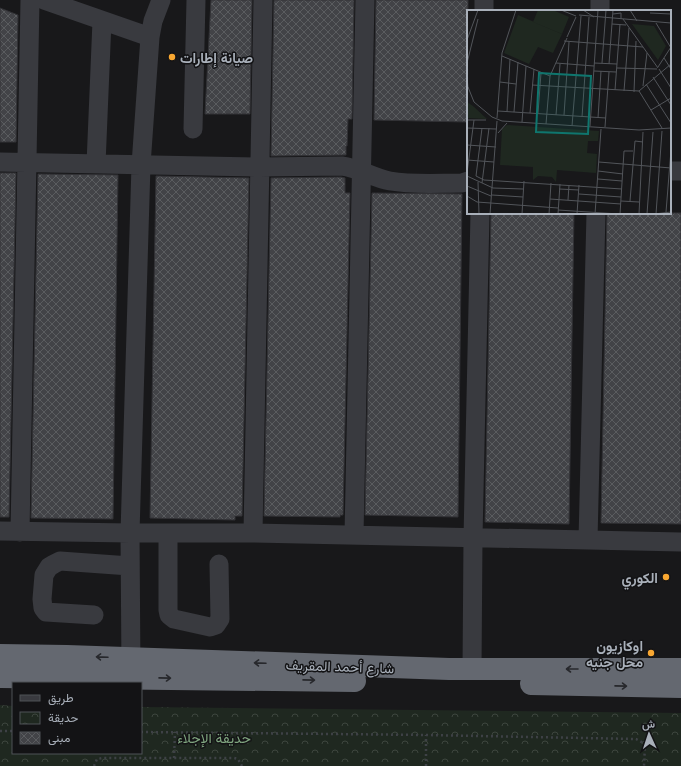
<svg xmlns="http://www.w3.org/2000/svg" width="681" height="766" font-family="'Noto Sans',Vazirmatn,sans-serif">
	<defs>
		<pattern id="park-crowns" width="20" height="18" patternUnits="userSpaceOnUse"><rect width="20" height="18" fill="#1f2820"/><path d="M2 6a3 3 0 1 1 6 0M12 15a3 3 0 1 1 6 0" fill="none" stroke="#3d453e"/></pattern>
		<pattern id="building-cross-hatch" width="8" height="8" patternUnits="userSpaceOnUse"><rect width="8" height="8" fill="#424347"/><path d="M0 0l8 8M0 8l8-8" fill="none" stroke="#5a5c5f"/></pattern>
	</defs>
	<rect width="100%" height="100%" fill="#18181a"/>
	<path fill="url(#park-crowns)" d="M0,705L13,706V753H141V707L681,713V766H0Z"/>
	<path fill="url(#building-cross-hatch)" stroke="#323236" d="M211,0H252L250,114H205Z
		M274,0H354L352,119H348L347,146H346V155L271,156Z
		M376,0H468L467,122L374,120Z
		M0,8L18,15L16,142H0Z
		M0,173H16L9,517H0Z
		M38,174L118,175L113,519L31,518Z
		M156,176L249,178L242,516H235V520L150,518Z
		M341,177L345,178V193H350L343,515H340V517L264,516L271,178Z
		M372,193L462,194L458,517L365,515Z
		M491,213H574L569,524L485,522Z
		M607,213H681V524L601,523Z"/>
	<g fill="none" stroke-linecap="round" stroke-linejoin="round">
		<path stroke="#3e4146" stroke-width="2.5" stroke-dasharray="2 3" stroke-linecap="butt" d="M0,731H13
			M141,732L426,735L636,739L645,744L644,766
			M174,758L175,732
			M94,766L97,759L103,758H234L238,759L242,766
			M426,766V735"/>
		<path stroke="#393a3f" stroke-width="19" d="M44,0L150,37
			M484,11V0
			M600,11V0
			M193,129L196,0
			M0,162L259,167L342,166C359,168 373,178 390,181C413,185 438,183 462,183L468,181
			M96,164L102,21
			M670,171H681
			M0,531L130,533H253L681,542
			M20,532L30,0
			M168,533V610L169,615L174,619L210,627L216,625L220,619L219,564
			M253,533L263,0
			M354,535L365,0
			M588,540L596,213
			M94,615L46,612L43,608L42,599L44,575L49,567L54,564L60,561L130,566
			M472,670L473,538L480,213
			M131,672L130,533L141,165L150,37L153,21L161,0"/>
		<path stroke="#646870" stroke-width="22" d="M0,655L67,656L449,669H681
			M0,677L355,681
			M531,684L681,687"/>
	</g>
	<defs><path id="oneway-shaft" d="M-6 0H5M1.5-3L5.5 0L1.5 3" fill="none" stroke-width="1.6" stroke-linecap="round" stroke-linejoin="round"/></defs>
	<g stroke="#27282c">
		<use href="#oneway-shaft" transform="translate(102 657) rotate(-178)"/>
		<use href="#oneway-shaft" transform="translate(260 663) rotate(-178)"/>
		<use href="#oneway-shaft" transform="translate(572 669) rotate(180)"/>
		<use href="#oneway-shaft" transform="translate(165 678) rotate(1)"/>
		<use href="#oneway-shaft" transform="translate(309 680) rotate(1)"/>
		<use href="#oneway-shaft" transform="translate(621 686) rotate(1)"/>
	</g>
	<g fill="#f9a731" stroke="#131315" stroke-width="1.5">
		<circle cx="172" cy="57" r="4"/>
		<circle cx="666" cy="577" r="4"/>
		<circle cx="651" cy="653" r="4"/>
	</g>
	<g text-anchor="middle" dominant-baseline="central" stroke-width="3" stroke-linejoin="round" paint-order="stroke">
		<g font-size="14" font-weight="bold" fill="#a9b0ba" stroke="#131315" text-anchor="end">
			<text x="180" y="57" text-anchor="start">صيانة إطارات</text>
			<text x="658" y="577">الكوري</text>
			<text x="643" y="645">اوكازيون<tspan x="643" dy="16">محل جنيه</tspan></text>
		</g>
		<g font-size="14" fill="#a9b0ba" stroke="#131315">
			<text transform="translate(340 666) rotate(2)">شارع أحمد المقريف</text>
		</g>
		<g font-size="14" fill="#80a680" stroke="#131315">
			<text x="214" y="737">حديقة الإجلاء</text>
		</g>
	</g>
	<g transform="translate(467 10)">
		<rect width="204" height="204" fill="#18181a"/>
		<path d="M51,5L95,24L86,43L71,37L62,54L37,43ZM165,14L187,16L199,36L191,50ZM0,92L6,96L20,109L0,108Z" fill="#1f2820"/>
		<path d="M71,0H86L102,7L95,24L66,12ZM40,115L132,121L131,131H121L120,143L130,144L129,163L90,160L89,172L85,167L71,166L66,170V157L33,155L35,119Z" fill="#1f2820"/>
		<path fill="none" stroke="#52555a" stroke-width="1" d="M94,0L109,6M116,0L127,7M163,0L170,11M183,3L204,4M146,4L154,3V9M112,5L204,13M156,9L191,58M189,13L204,38M145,14L159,15M100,27L109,7M0,30L11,0M97,31L176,37M35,46L83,66M197,48L204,59M0,53L11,9M89,53L127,56M127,53L150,54M135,53L139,0M142,54L146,0M191,57L204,37M150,58L190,59M192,59L204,78M127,61L149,62M0,66L1,78M186,67L204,95M33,72L49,74M179,74L204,113M65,75L172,81L204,54M176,76L180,43M1,77L7,92L25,107L35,111L172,120L204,118M148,80L153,14M157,81L162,18M172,81L195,118M167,82L169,31M184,100L204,88M31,101L139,108M40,102L43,49M47,102L51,52M63,103L67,59M71,103L74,63M89,105L93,54M97,105L102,32M115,107L122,7M30,108L35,43L49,0M131,108L134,61M0,110H19M55,112L59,56M79,114L83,66L100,28M105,116L114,6M123,116L131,0M138,117L142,62M0,118L29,119M31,123L40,113M0,135L29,137M0,150L27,152M132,152L204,158M131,161L156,164M0,163L7,110M0,166L26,178L56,179M9,166L17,170L155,179M9,166L15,118M131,169L155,171M11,172L12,204M15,173L22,118M0,176L24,186M92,179L112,180M112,184L154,187M25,185L56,187M0,186L10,192L91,198M83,189L154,194M101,190L102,175M154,191L172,192M163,191L168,131L176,132M91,200L152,204M199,202L204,140M23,204L30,111M55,204L57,171M82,204L84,173M91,204L93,174M110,204L112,175M128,204L134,119M153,204L157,141H166M172,204L176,122M180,204L186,122M187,204L204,202M189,204L195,121"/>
		<path fill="#0f766e" fill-opacity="0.15" stroke="#0f766e" stroke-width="2" d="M72,63L124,66L121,124L69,122Z"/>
		<rect width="204" height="204" fill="none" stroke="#a9b0ba" stroke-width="2"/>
	</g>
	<rect x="12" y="682" width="130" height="72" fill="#131315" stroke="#4f5257"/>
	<rect x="20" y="695" width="20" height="6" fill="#393a3f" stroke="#4f5257"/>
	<text x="48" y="702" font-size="12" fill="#a9b0ba">طريق</text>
	<rect x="20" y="712" width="20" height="12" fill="url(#park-crowns)" stroke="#4f5257"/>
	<text x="48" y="722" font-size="12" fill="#a9b0ba">حديقة</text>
	<rect x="20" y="732" width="20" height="12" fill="url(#building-cross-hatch)" stroke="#4f5257"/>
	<text x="48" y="742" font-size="12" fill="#a9b0ba">مبنى</text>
	<g transform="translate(649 734) rotate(357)" stroke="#131315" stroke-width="3" paint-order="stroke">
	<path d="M0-3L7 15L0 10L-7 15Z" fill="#a9b0ba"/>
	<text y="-6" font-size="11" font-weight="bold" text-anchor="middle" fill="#a9b0ba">ش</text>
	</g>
</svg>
